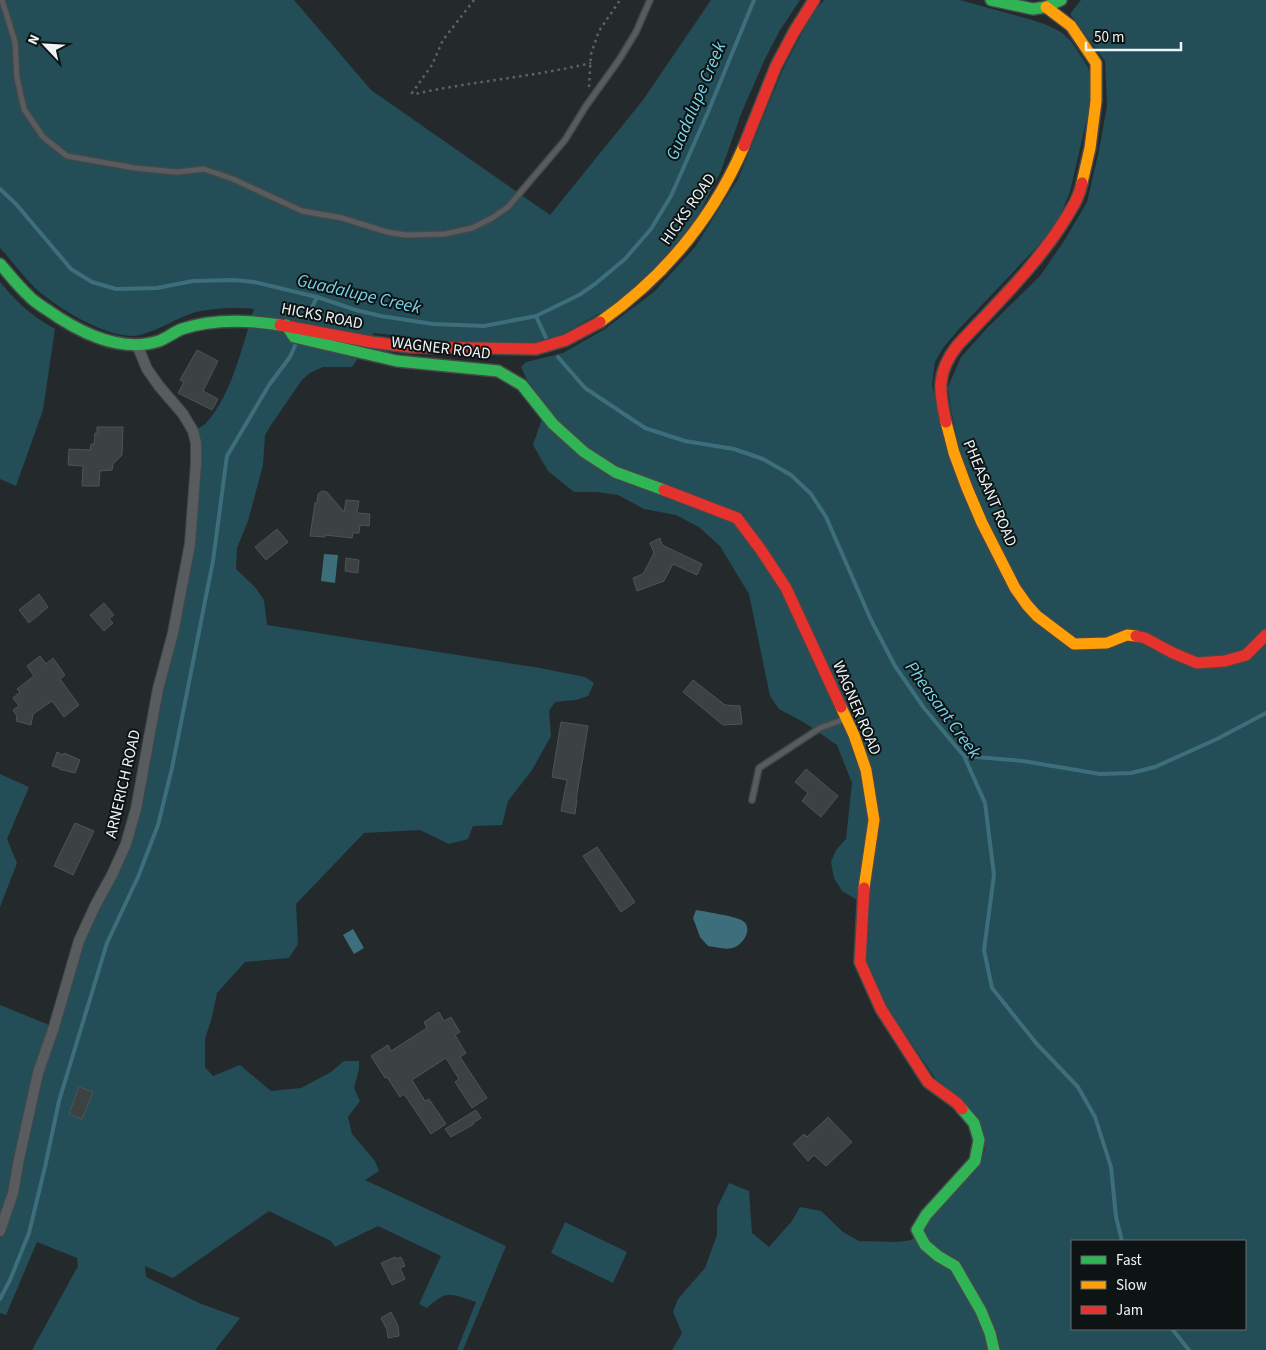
<svg xmlns="http://www.w3.org/2000/svg" width="1266" height="1350" font-family="'Source Sans 3',sans-serif">
	<rect width="100%" height="100%" fill="#242a2c"/>
	<path fill="#234d57" fill-rule="evenodd" d="M0,0H294L371,90L550,215L643,100L711,0H800L780,30L764,61L741,114L721,171L698,216L666,262L636,287L609,308L552,340L526,344L452,342L374,333L352,367H323L310,373L302,380L271,425L265,435L263,465L255,495L248,521L237,548L236,569L255,587L264,600L267,625L540,668L585,677L594,683L588,696L576,700L555,702L549,711L551,736L532,770L508,801L502,825L473,826L468,839L449,844L420,830L364,833L296,904L298,944L289,958L245,962L217,993L212,1017L205,1039V1067L213,1076L240,1065L271,1091L301,1088L331,1072L344,1061H359V1069L354,1088L360,1101L348,1117L352,1134L375,1161L379,1171L365,1180L506,1246L463,1350H457L476,1302C450,1294 448,1289 427,1308L419,1304L441,1256L378,1226L335,1247L331,1241L269,1211L173,1278L145,1266L146,1277L199,1303L240,1318L215,1350H32L78,1266L77,1258L37,1242L6,1315L0,1313V1005L54,1027L79,941L126,844L190,544L193,431C197,428 203,427 206,423C231,397 243,344 254,309C237,307 210,308 193,313C175,319 159,330 140,335C111,342 56,307 35,288C23,276 12,261 0,248Z
		M824,0H960L1029,19L1047,25L1061,32L1071,41L1088,67L1091,85L1090,105L1070,192L1062,211L1052,229L1037,247L959,329L943,348L935,362L932,385L953,470L961,455L951,410L948,387L961,357L988,327L1040,276L1064,241L1087,202L1099,150L1107,106L1105,61L1070,14L1081,0H1266V1350H672L682,1333L673,1312L678,1299L705,1268L717,1235V1208L729,1183L749,1191L752,1233L769,1247L792,1221L800,1207L821,1211L843,1232L859,1241L899,1242L911,1240L922,1232L929,1220L980,1163L985,1149V1139L960,1098L935,1078L886,1006L865,961L869,907L842,891L834,878L831,862L836,850L846,839L852,783L837,745L805,723L779,709L770,696L749,594L720,546L699,527L676,515L644,509L618,495L597,492H574L548,471L533,445L546,407L526,378L521,367L526,362L563,353L605,329L655,291L695,247L738,179L783,69L811,16ZM1072,1241H1245V1329H1072Z
		M0,282C19,304 29,314 55,329L43,410L16,486L0,479Z
		M0,774L29,787L7,839L17,863L0,907Z
		M565,1222L627,1252L613,1283L551,1253Z"/>
	<path fill="#3d6e7b" d="M324,554L338,555L335,583L321,581Z
		M696,910C706,912 736,916 743,921C754,929 742,946 732,948C725,950 715,947 708,946L700,937L693,918Z
		M353,929L364,948L354,954L343,935Z"/>
	<g fill="none" stroke-linecap="round" stroke-linejoin="round">
		<path stroke="#3d6e7b" stroke-width="4" d="M0,189L16,204L71,269L92,282L116,289L157,288L193,281L234,280L254,282L317,297L356,310L381,316L433,324L484,326L536,316L579,295L595,284L625,259L651,229L671,196L708,112L754,0
			M536,316L547,340
			M307,318L317,297
			M558,357L585,388L645,428L685,441L734,449L763,459L791,475L811,494L826,517L871,620L895,666L924,708L964,756L985,803L994,875L984,950L992,988L1036,1043L1078,1087L1095,1117L1111,1167L1116,1217L1122,1241
			M964,756L1023,761L1100,774L1131,773L1155,767L1217,739L1266,713
			M0,1299L10,1280L29,1233L45,1167L59,1101L107,943L138,877L158,825L172,768L213,561L227,456L269,385L290,357L297,341
			M1172,1329L1189,1350"/>
	</g>
	<path fill="#3c4142" stroke="#4e5456" d="M197,350L218,361L203,391L218,399L212,410L178,393L184,382L180,380Z
		M97,427H123L122,455L113,464L112,470L100,471L99,486H82L83,466L68,465L69,449L90,450L91,444H94L95,433H97Z
		M322,491L327,492L344,512L346,500L359,501L357,513L370,514L369,526L360,525L359,533H353L352,538L325,535V537L310,536L315,503H317L318,494Z
		M277,529L288,542L266,560L255,547Z
		M660,538L662,545L702,564L697,575L673,564L664,581L637,591L633,578L643,574L654,553L650,543Z
		M346,558L359,560L358,573L345,571Z
		M39,594L48,607L29,623L19,610Z
		M104,603L114,615L109,619L113,623L104,631L90,615Z
		M40,656L46,664L53,658L65,675L60,679L79,705L64,717L52,701L33,714L31,725L16,721L17,716L13,710L19,706L13,698L20,692L17,689L34,676L27,666Z
		M693,680L725,705L740,706L742,724L723,725L683,692Z
		M561,722L588,726L576,800H577L575,814L561,811L567,780L552,777Z
		M57,752L63,755L64,753L80,760L75,773L59,769V768L52,766Z
		M806,769L838,796L821,817L802,801L808,793L795,782Z
		M75,823L94,831L73,875L54,866Z
		M597,847L635,902L621,912L583,856Z
		M439,1012L444,1021L451,1017L460,1032L455,1035L466,1053L460,1057L487,1098L472,1108L455,1082L459,1079L446,1058L412,1080L425,1101L429,1099L446,1124L431,1134L404,1094L400,1097L387,1077L385,1078L371,1056L388,1045L391,1051L427,1028L424,1022Z
		M79,1087L93,1092L82,1119L69,1114Z
		M476,1110L481,1118L473,1123L474,1124L451,1137L445,1129Z
		M828,1117L852,1142L826,1166L814,1155L808,1161L793,1144L804,1134L807,1137Z
		M395,1257L396,1259L401,1257L405,1266L400,1268L405,1279L392,1285L381,1263Z
		M391,1312L398,1326L399,1336L388,1338L387,1330L381,1318Z"/>
	<g fill="none" stroke-linecap="round" stroke-linejoin="round">
		<g stroke="#434849" stroke-width="8">
			<path id="lane" d="M2,0L15,42L17,78L24,109L43,137L67,156L135,168L177,172L204,169L233,179L302,211L342,218L387,232L406,235L445,234L472,228L492,218L508,207L565,140L586,106L619,60L636,32L650,0
				M752,800L759,768L820,728L845,719"/>
		</g>
		<g stroke="#434849" stroke-width="12">
			<path id="street" d="M0,1231L13,1193L19,1159L38,1073L54,1027L79,941L96,904L112,875L126,844L136,809L158,689L173,633L190,544L196,464V443L193,431L183,414L159,386L147,369L137,345"/>
		</g>
		<g stroke="#434849" stroke-width="14">
			<path id="fast" d="M991,0L1033,9L1046,7L1061,0
				M0,264C9,274 18,286 28,295C33,301 40,305 46,309C77,331 119,354 159,341C167,338 174,332 182,329C214,318 248,320 280,325
				M286,325L294,337L397,361L498,371L522,385L553,424L584,452L615,472L664,490
				M962,1109L974,1123L979,1140L975,1161L926,1215L917,1230L925,1245L938,1256L955,1266L981,1311L990,1333L994,1350"/>
		</g>
		<g stroke="#434849" stroke-width="14">
			<path id="slow" d="M1046,7L1071,26L1096,63V101L1090,148L1082,183
				M600,322C664,277 713,218 744,146
				M946,422L954,453L967,488L982,523L1015,588L1027,605L1037,616L1074,644L1107,643L1127,635L1136,636
				M841,707L854,735L866,770L874,820L864,888"/>
		</g>
		<g stroke="#434849" stroke-width="14">
			<path id="jam" d="M744,146L776,66L794,32L814,0
				M280,325L371,342L410,347L536,349L566,340L600,322
				M946,422C939,391 936,373 957,346C994,306 1035,267 1064,221C1072,208 1079,198 1082,183
				M664,490L737,518L761,550L786,588L841,707
				M1136,636L1145,638L1173,653L1197,663L1225,661L1246,655L1266,635
				M864,888L860,962L881,1009L928,1082L957,1103L962,1109"/>
		</g>
		<path stroke="#5f6263" stroke-width="2.5" stroke-dasharray="2.5 4" stroke-linecap="butt" d="M474,0L443,40L432,65L412,93L415,94C473,81 533,77 591,63
			M589,87L591,54L599,31L620,0"/>
		<use href="#lane" stroke="#585c5e" stroke-width="5"/>
		<use href="#street" stroke="#585c5e" stroke-width="10"/>
		<use href="#fast" stroke="#30b455" stroke-width="11"/>
		<use href="#slow" stroke="#ff9f0a" stroke-width="11"/>
		<use href="#jam" stroke="#e5322d" stroke-width="11"/>
	</g>
	<g text-anchor="middle" dominant-baseline="central" stroke-width="4" stroke-linejoin="round" paint-order="stroke">
		<g font-size="16" fill="#eef5f7" stroke="#0e1314">
			<text transform="translate(688 209) rotate(-55)">HICKS ROAD</text>
			<text transform="translate(322 316) rotate(11)">HICKS ROAD</text>
			<text transform="translate(441 348) rotate(7)">WAGNER ROAD</text>
			<text transform="translate(990 493) rotate(67)">PHEASANT ROAD</text>
			<text transform="translate(857 708) rotate(67)">WAGNER ROAD</text>
			<text transform="translate(123 784) rotate(-77)">ARNERICH ROAD</text>
		</g>
		<g font-size="18" font-style="italic" fill="#79d3ea" stroke="#0e1314">
			<text transform="translate(696 101) rotate(-67)">Guadalupe Creek</text>
			<text transform="translate(359 294) rotate(13)">Guadalupe Creek</text>
			<text transform="translate(943 710) rotate(54)">Pheasant Creek</text>
		</g>
	</g>
	<rect x="1071" y="1240" width="175" height="90" fill="#0e1314" stroke="#686d6f"/>
	<rect x="1081" y="1256" width="25" height="8" fill="#30b455" stroke="#686d6f"/>
	<text x="1116" y="1265" font-size="15" fill="#eef5f7">Fast</text>
	<rect x="1081" y="1281" width="25" height="8" fill="#ff9f0a" stroke="#686d6f"/>
	<text x="1116" y="1290" font-size="15" fill="#eef5f7">Slow</text>
	<rect x="1081" y="1306" width="25" height="8" fill="#e5322d" stroke="#686d6f"/>
	<text x="1116" y="1315" font-size="15" fill="#eef5f7">Jam</text>
	<g transform="translate(45 45) rotate(295)" stroke="#0e1314" stroke-width="4" paint-order="stroke">
	<path d="M0-4L9 19L0 12L-9 19Z" fill="#eef5f7"/>
	<text y="-8" font-size="14" font-weight="bold" text-anchor="middle" fill="#eef5f7">N</text>
	</g>
	<path d="M1086 42v8h95v-8" fill="none" stroke="#eef5f7" stroke-width="2.5"/>
	<text x="1094" y="42" font-size="15" fill="#eef5f7" stroke="#0e1314" stroke-width="4" paint-order="stroke">50 m</text>
</svg>
